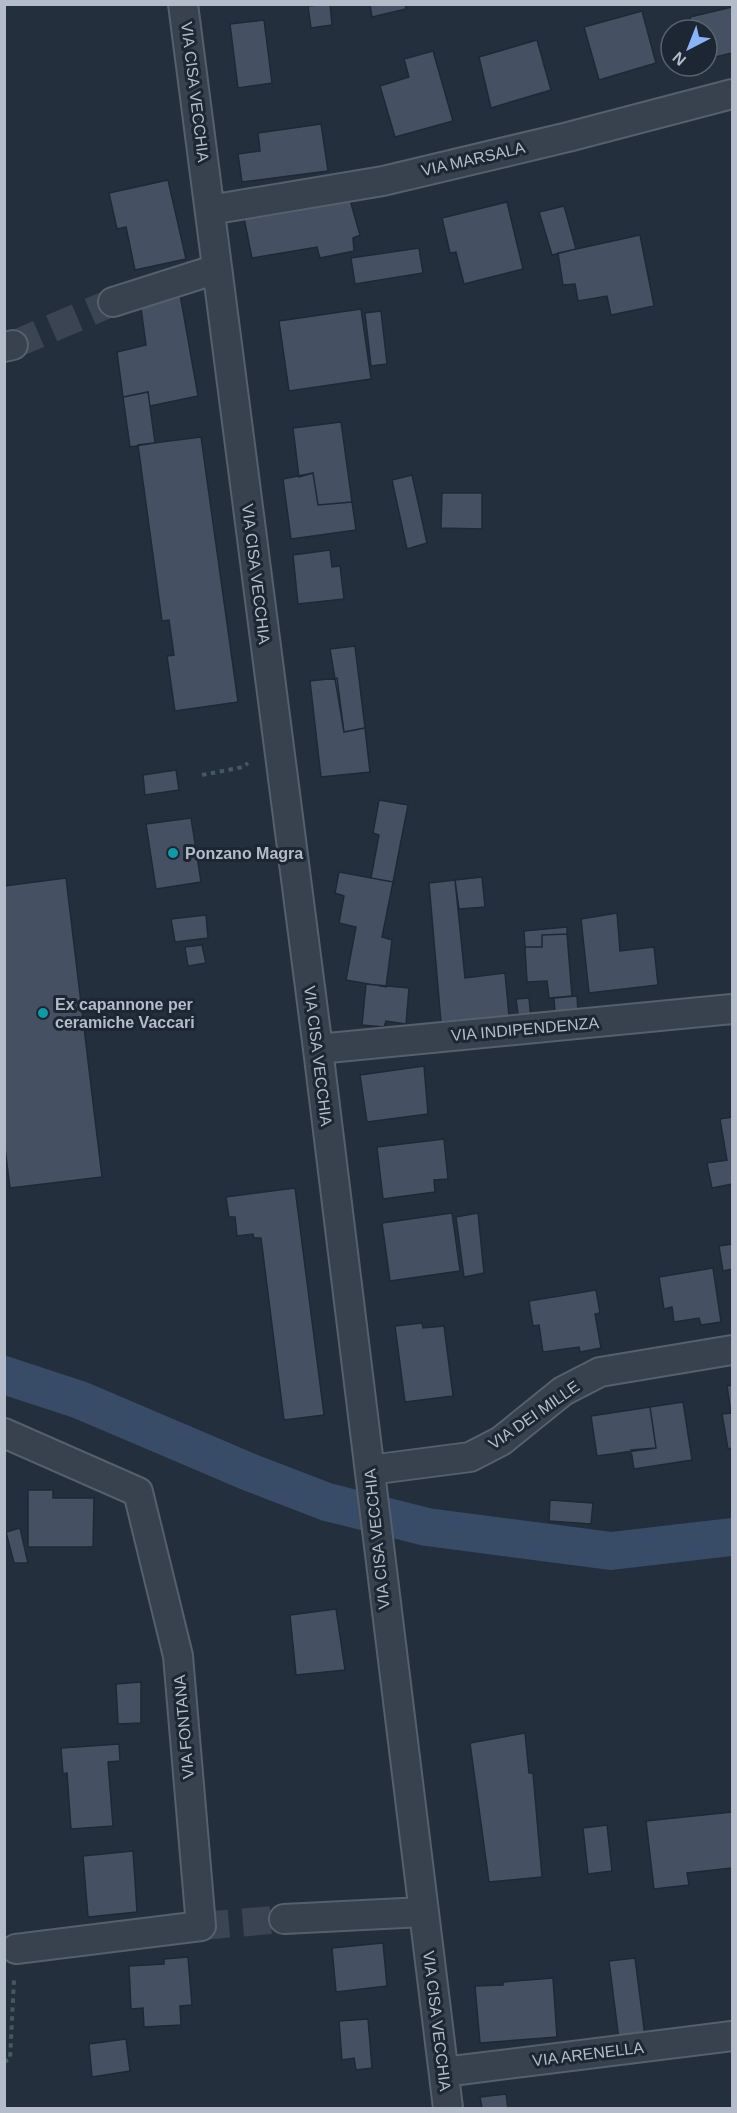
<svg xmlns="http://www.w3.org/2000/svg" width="737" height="2113" font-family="Helvetica,sans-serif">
	<rect width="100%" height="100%" fill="#242f3e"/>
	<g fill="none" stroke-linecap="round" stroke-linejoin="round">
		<path stroke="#394c67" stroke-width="38" d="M4,1375L80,1400L249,1472L327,1502L427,1527L611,1551L732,1537"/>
	</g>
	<path fill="#455162" stroke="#1f2835" stroke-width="1.5" d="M330,4L332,25L311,28L308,6Z
		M370,4H405L406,9L372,17Z
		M732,7V53L707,59V30H692L690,17Z
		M642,11L656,63L599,80L584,27Z
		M264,20L272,83L238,88L230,24Z
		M537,40L551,90L491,108L479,57Z
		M433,51L453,121L395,137L380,86L409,77L404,59Z
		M321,124L328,171L242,182L238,154L260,151L258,133Z
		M168,180L186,259L135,270L126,227L117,229L109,193Z
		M350,200L360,235L353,238L354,251L320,258L317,247L252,258L244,218Z
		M507,202L523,269L464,284L456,252L450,253L442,218Z
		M564,206L576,249L552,255L539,212Z
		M640,235L654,306L611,315L607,296L578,301L575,284L563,285L558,253Z
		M419,248L423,273L355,284L351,258Z
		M180,294L198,396L150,406L148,392L123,397L117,352L146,345L141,308Z
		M361,309L371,379L289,391L279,321Z
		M381,311L387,364L371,366L365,313Z
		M148,392L155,443L130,447L123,397Z
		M341,422L352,502L318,505L313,473L299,477L293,428Z
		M201,437L238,702L175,711L167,656L174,655L169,620L162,621L138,445Z
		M313,473L318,505L352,502L356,530L291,539L283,479Z
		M412,475L427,543L407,549L392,480Z
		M442,493H482V529L441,528Z
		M330,550L332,567L340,566L344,599L298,604L293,555Z
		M355,646L365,728L344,732L330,649Z
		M337,678L344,732L365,728L370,772L321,777L310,681Z
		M176,770L179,790L145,795L143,775Z
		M379,800L408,805L393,882L371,878L379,835L373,833Z
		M191,818L201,882L156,889L146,824Z
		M339,872L393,882L382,937L392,940L386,987L346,980L356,927L339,923L344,896L335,893Z
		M482,877L485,907L459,909L455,880Z
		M66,878L102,1177L10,1188L4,1140V886Z
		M455,880L465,978L505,973L509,1016L441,1022L429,883Z
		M617,913L620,951L654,947L658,985L589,993L581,919Z
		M206,915L208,938L175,942L171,919Z
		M567,927V934L542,935V947H525L524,931Z
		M567,934L572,996L549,998L547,981L527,982L525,947H542V935Z
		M202,945L206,963L188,966L185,947Z
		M366,984L409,988L406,1024L386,1021L384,1027L362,1025Z
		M577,996L578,1012L555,1013L554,998Z
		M529,998L531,1019L519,1021L516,999Z
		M424,1066L428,1114L367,1122L360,1075Z
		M732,1117V1184L712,1188L707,1163L727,1160L720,1119Z
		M444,1139L448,1179L434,1180L435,1192L383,1199L377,1147Z
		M295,1188L324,1415L284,1420L261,1238H254L253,1234L237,1236L235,1217H229L226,1197Z
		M452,1213L460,1271L390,1281L382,1223Z
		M478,1213L484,1273L464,1277L456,1217Z
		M732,1244V1269L723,1271L719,1246Z
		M713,1268L721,1322L701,1325L699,1318L674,1322L672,1307L664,1309L659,1277Z
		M596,1290L600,1313L595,1314L601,1348L580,1352L579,1347L543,1352L539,1325L533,1326L529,1301Z
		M422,1323L423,1328L444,1326L453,1396L405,1402L395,1326Z
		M732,1385V1448L728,1449L722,1414L731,1413L727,1386Z
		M683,1402L692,1460L634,1469L631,1450L656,1448L650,1407Z
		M650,1407L656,1448L597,1456L591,1416Z
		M28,1490H53V1498H94L93,1547H28Z
		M550,1500L593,1503L591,1524L549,1521Z
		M20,1528L28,1563H14L6,1532Z
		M336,1609L345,1670L296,1675L290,1615Z
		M141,1682V1723L118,1724L116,1684Z
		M525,1733L529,1773H533L542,1877L489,1882L470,1743Z
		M119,1744L120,1761L108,1762L113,1826L71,1829L67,1773L63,1774L61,1748Z
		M732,1812V1868L687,1873L689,1885L654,1889L646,1821Z
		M607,1825L612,1871L588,1874L583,1828Z
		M133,1851L137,1912L88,1917L83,1856Z
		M383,1943L387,1986L336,1992L332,1948Z
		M188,1957L192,2005L180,2006L181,2025L144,2027L143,2008L131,2009L129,1966L164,1964V1959Z
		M635,1958L645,2036L619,2040L609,1961Z
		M553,1978L557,2037L480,2043L475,1986L503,1985V1982Z
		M368,2019L372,2068L356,2070L354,2058L342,2060L339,2021Z
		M126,2039L130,2071L92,2077L89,2044Z
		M506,2094L508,2108H482L480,2097Z"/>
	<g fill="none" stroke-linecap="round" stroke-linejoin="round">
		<path stroke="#3a4453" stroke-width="28" stroke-dasharray="28 14" stroke-linecap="butt" d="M13,345L113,302
			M201,1926L284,1919"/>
		<g stroke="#565f6c" stroke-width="32">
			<path id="minor" d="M183,4L318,1049L448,2108
				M210,210L383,181L568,137L732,94
				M113,302L217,269
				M4,347L13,345
				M318,1049L732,1009
				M4,1433L138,1492L178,1656L201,1926L16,1949
				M370,1470L470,1457L501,1441L563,1391L600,1372L732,1350
				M284,1919L423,1912
				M444,2072L732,2036"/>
		</g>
		<path stroke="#44595c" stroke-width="4" stroke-dasharray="4.5 4.5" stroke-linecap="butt" d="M202,775L243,767L248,763
			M4,2062L10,2059L14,1980"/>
		<use href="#minor" stroke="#38414e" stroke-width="28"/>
	</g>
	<g fill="#0f9aa8" stroke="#1d2633" stroke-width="2">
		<circle cx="173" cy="853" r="6"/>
		<circle cx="43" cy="1013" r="6"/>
	</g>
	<g text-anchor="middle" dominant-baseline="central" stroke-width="6" stroke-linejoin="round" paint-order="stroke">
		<g font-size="16" fill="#b4bcc9" stroke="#1d2633">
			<text transform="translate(195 92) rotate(83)">VIA CISA VECCHIA</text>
			<text transform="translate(473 159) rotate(-13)">VIA MARSALA</text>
			<text transform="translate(256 574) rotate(83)">VIA CISA VECCHIA</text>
			<text transform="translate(525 1029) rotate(-5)">VIA INDIPENDENZA</text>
			<text transform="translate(318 1056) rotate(83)">VIA CISA VECCHIA</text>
			<text transform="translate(534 1415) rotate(-35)">VIA DEI MILLE</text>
			<text transform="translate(377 1539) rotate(-96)">VIA CISA VECCHIA</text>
			<text transform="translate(184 1727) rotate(-95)">VIA FONTANA</text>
			<text transform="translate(437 2021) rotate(83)">VIA CISA VECCHIA</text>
			<text transform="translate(588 2054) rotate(-7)">VIA ARENELLA</text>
		</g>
		<g font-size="16" font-weight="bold" fill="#b4bcc9" stroke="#1d2633" text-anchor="start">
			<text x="185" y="853">Ponzano Magra</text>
			<text x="55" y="1004">Ex capannone per<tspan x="55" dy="18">ceramiche Vaccari</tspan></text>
		</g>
	</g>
	<rect width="737" height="2113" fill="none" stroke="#b4bcc9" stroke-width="12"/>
	<g transform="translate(689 48) rotate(222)"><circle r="28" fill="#1d2633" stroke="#59626f" stroke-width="1.5"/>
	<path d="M0-4.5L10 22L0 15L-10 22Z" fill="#8ab4f8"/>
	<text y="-9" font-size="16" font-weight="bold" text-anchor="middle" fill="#b4bcc9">N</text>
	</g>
</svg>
